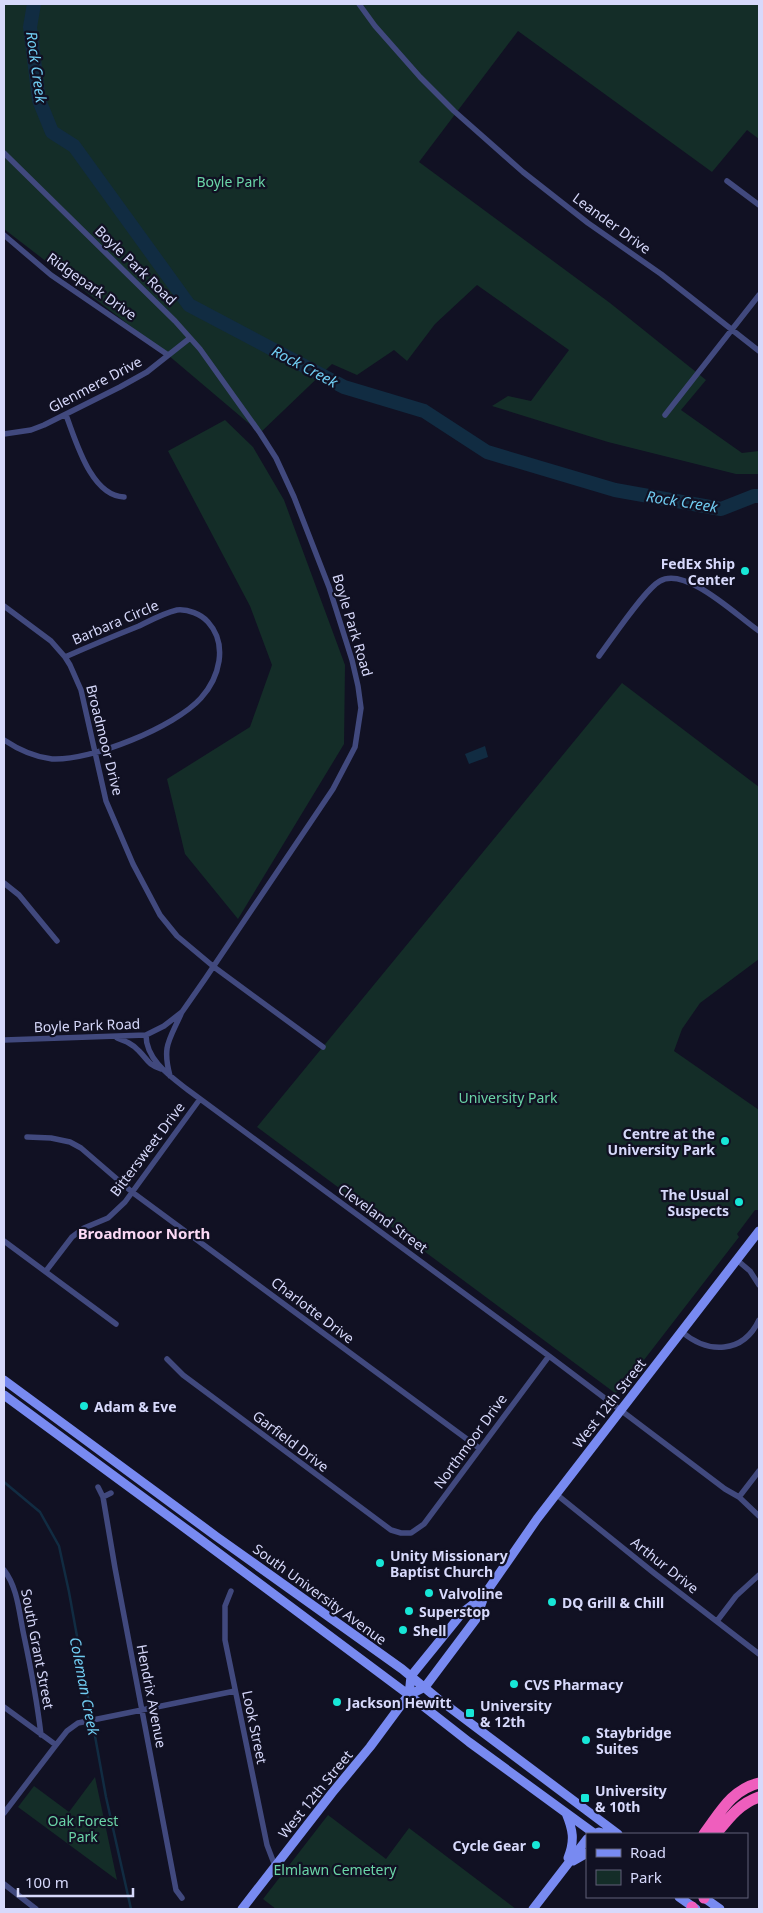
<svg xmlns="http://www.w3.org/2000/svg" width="763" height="1913" font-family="'Noto Sans',sans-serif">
	<rect width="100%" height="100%" fill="#111123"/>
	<path fill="#142d28" d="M4,4H759V139L747,130L712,172L518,31L419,162L610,303L706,380L681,410L742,453L759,451V474H736L608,442L492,406L508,396L531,401L569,350L477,285L435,324L407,361L394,350L357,375L332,364L260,433L168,355L4,229Z
		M225,420L253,447L284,500L345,665L344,744L238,919L185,854L167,779L250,727L272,665L250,606L168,451Z
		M622,683L759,787V959L700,1003L682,1029L674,1051L759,1110V1210H755L737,1234L739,1237L620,1391L615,1393L257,1127Z
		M95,1777L117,1880L18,1807L34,1786L69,1812Z
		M328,1815L386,1859L409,1828L516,1909H276L263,1899Z"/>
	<path fill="#112c42" d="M485,746L488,757L469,764L465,754Z"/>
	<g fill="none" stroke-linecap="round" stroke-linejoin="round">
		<path stroke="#112c42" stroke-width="2.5" d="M4,1482L40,1512L59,1546L69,1592L106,1797L131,1909"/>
		<path stroke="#112c42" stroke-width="14" d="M34,4L30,27L39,100L52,132L74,146L189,305L344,387L424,411L487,452L615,490L721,509L754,496H759"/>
		<path stroke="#41497e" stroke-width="5.5" d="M359,4L375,26L420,77L454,111L523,172L588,223L661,274L759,351
			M4,153L175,321L200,349L260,433L276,458L294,497L329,587L352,660L358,686L361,708L355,747L333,789L205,979L182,1012L164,1026L146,1035L4,1040
			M727,181L759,205
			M4,235L51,275L168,355
			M66,415C76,441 91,496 124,497
			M665,415L759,295
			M4,434L31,430L44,425L120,387L147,372L190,338
			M4,606L51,641L65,657L70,665L81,690L106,801L133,864L160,915L177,936L214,967L323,1047
			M599,656C611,640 645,589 660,581C686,566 737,616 759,631
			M4,740C19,750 34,757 52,759C91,761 175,727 201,698C210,688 217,674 219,661C221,647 218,633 208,622C201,614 188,609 177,610C164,613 151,620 139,626C114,636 90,646 65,657
			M4,883L19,895L57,941
			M146,1035C146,1060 170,1076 188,1090L549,1356L725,1489L739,1497L759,1516
			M117,1038C125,1041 133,1044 139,1051C148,1060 147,1064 161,1069
			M170,1076C162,1046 169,1041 181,1014
			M27,1137L51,1138L70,1142L81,1148L132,1192L479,1448
			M4,1241L116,1324
			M737,1260L750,1271L759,1285
			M46,1271L72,1237L84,1228L108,1218L125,1202L200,1099
			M682,1332C708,1354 743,1354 759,1320
			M167,1359L183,1375L391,1530L401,1533H411L424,1524L549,1356
			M98,1487L103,1497L115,1568L176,1890L182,1898
			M556,1494L654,1573L759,1654
			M103,1497L111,1493
			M739,1497L759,1471
			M4,1570C18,1588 19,1613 24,1636C31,1669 37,1701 41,1735
			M231,1591L225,1606V1640L267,1845L275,1866
			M717,1621L736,1596L759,1575
			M4,1707L56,1745
			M4,1813L56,1745L67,1731L78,1723L235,1691
			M4,1884L36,1909"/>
		<path stroke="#788af1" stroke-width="9" d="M4,1380L217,1537L402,1669L437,1698L618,1834
			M4,1395L193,1534L409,1695L469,1742L595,1834
			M409,1695L411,1676L463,1612L485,1595
			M566,1813C573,1830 575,1840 568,1858
			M592,1834L599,1832L607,1834
			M573,1861L587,1853
			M679,1897L696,1909
			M703,1897L720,1909
			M242,1909L332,1793L370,1747L404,1701L409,1695L425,1687L476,1619L485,1594L537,1519L759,1231
			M533,1909L587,1839"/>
		<path stroke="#ef5ebd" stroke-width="11" d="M704,1834C720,1813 731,1790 759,1783
			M716,1834C729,1818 739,1804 759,1797
			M704,1897V1898
			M692,1907L693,1909"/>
	</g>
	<g fill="#17e7d7" stroke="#111123" stroke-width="2">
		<circle cx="745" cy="571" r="5"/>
		<circle cx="725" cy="1141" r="5"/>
		<circle cx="739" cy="1202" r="5"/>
		<circle cx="84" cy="1406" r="5"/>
		<circle cx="380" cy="1563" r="5"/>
		<circle cx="429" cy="1593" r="5"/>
		<circle cx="552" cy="1602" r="5"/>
		<circle cx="409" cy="1611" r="5"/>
		<circle cx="403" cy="1630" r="5"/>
		<circle cx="514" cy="1684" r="5"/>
		<circle cx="337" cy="1702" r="5"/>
		<rect x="465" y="1708" width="10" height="10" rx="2.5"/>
		<circle cx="586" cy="1740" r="5"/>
		<rect x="580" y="1793" width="10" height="10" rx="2.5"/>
		<circle cx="536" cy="1845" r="5"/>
	</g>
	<g text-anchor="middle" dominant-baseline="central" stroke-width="4.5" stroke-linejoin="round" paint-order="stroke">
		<g font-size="14" fill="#6ad4a7" stroke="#111123">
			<text x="231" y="181">Boyle Park</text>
			<text x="508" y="1097">University Park</text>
			<text x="83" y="1820">Oak Forest<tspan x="83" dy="16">Park</tspan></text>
			<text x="335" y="1869">Elmlawn Cemetery</text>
		</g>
		<g font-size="14" fill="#d7d9fb" stroke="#111123">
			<text transform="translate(612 223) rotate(36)">Leander Drive</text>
			<text transform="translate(136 265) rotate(44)">Boyle Park Road</text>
			<text transform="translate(92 286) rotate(35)">Ridgepark Drive</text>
			<text transform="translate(95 384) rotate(-28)">Glenmere Drive</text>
			<text transform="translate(115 622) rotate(-23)">Barbara Circle</text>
			<text transform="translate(353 625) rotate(73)">Boyle Park Road</text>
			<text transform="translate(105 740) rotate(76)">Broadmoor Drive</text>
			<text transform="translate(87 1025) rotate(-2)">Boyle Park Road</text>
			<text transform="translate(147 1149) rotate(-53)">Bittersweet Drive</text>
			<text transform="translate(383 1218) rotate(36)">Cleveland Street</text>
			<text transform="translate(313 1310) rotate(37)">Charlotte Drive</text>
			<text transform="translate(609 1403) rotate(-52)">West 12th Street</text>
			<text transform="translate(291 1441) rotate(37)">Garfield Drive</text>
			<text transform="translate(470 1441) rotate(-54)">Northmoor Drive</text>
			<text transform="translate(665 1565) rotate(38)">Arthur Drive</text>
			<text transform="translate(320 1594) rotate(36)">South University Avenue</text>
			<text transform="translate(38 1649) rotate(79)">South Grant Street</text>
			<text transform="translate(152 1696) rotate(79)">Hendrix Avenue</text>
			<text transform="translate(255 1727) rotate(78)">Look Street</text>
			<text transform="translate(315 1794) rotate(-51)">West 12th Street</text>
		</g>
		<g font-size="14" font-weight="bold" fill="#d7d9fb" stroke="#111123" text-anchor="start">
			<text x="735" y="563" text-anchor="end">FedEx Ship<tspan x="735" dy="16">Center</tspan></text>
			<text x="715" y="1133" text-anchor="end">Centre at the<tspan x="715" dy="16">University Park</tspan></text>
			<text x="729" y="1194" text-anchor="end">The Usual<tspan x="729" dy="16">Suspects</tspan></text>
			<text x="94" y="1406">Adam &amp; Eve</text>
			<text x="390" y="1555">Unity Missionary<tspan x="390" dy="16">Baptist Church</tspan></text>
			<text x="439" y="1593">Valvoline</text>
			<text x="562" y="1602">DQ Grill &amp; Chill</text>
			<text x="419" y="1611">Superstop</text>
			<text x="413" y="1630">Shell</text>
			<text x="524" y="1684">CVS Pharmacy</text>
			<text x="347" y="1702">Jackson Hewitt</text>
			<text x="480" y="1705">University<tspan x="480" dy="16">&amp; 12th</tspan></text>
			<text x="596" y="1732">Staybridge<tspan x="596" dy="16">Suites</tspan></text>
			<text x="595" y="1790">University<tspan x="595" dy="16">&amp; 10th</tspan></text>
			<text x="526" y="1845" text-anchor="end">Cycle Gear</text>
		</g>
		<g font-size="15" font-style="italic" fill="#70ccf1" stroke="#111123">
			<text transform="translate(37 67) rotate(82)">Rock Creek</text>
			<text transform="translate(305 366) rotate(28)">Rock Creek</text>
			<text transform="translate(682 501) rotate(9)">Rock Creek</text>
			<text transform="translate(85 1686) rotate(79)">Coleman Creek</text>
		</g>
		<g font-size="15" font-weight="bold" fill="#fbd9f5" stroke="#111123">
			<text x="144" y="1233">Broadmoor North</text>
		</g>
	</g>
	<rect width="763" height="1913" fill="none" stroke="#d7d9fb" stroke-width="10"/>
	<rect x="586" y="1833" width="162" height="65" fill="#111123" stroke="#606179"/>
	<rect x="596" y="1849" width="25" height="8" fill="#788af1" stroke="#606179"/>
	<text x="630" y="1858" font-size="15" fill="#d7d9fb">Road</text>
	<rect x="596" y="1870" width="25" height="15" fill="#142d28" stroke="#606179"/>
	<text x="630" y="1883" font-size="15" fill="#d7d9fb">Park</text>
	<path d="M18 1888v8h115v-8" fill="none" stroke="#d7d9fb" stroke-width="2.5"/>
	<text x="25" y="1888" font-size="15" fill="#d7d9fb" stroke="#111123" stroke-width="4" paint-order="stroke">100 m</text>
</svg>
